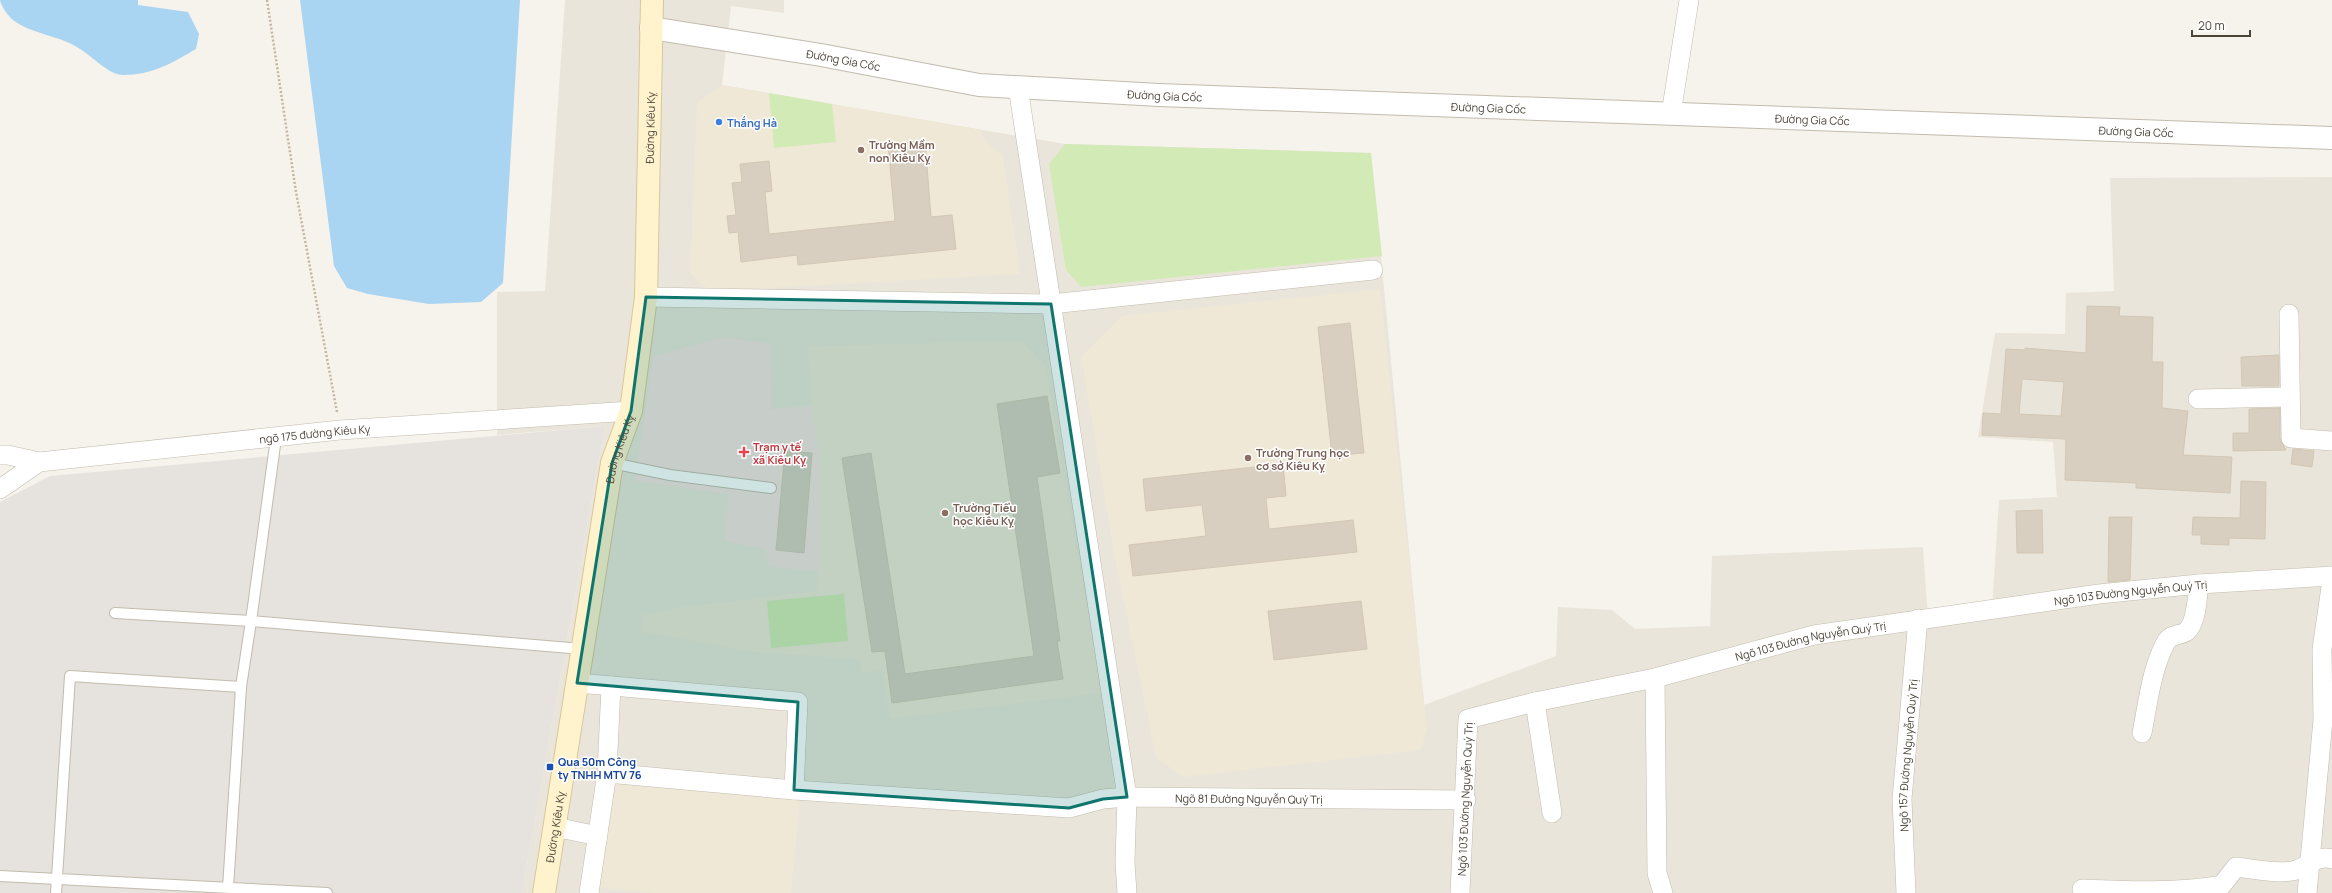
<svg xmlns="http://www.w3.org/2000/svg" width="2332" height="893" font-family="Manrope,sans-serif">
	<rect width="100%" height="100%" fill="#f6f3ec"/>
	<path fill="#eae5da" d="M565,0H784V13L731,6L722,85L1065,144L1371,153L1424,705L1556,656L1558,607L1612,610L1635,629L1710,626L1712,556L1923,547L1928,619L1992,609L1999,500L2057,497L2053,442L1978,437L1995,333L2065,334L2066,293L2114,291L2110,178L2332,177V893H522L605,426L497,435V292L545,291Z"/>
	<path fill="#e6e2dd" d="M605,426L522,893H0V502L50,476Z"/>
	<path fill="#efe8d6" d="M722,85L981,130L985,141L1003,156L1020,274L710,291L690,273L697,103Z
		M1380,289L1427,729L1421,750L1183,777L1156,757L1115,558L1081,357L1122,316Z
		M1022,341L1045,365L1102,693L890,719L882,669L862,673L860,659L762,653L641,632L643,615L683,607L817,591L819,456L812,406L807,346Z
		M613,781L800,799L791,893H656L597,887Z"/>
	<path fill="#f6e3e0" d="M728,338L770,344L771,409L812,406L819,456V571L769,567L766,549L725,541L728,494L635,481L653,357L711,340Z"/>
	<path fill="#d2eab5" d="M769,93L832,104L836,142L774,148Z
		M1065,144L1371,153L1382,256L1081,287L1066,270L1049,164Z
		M844,594L848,641L771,648L767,601Z"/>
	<path fill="#a9d4f2" d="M0,0H138V5L188,12L199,34L196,49C172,63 152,75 123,75C109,75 92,56 80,49C60,35 33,35 13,20C8,16 1,6 0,0Z
		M300,0H520L503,283L481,302L429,304L368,294L347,288L334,266Z"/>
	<path fill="#d8cfc1" stroke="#d3c7b4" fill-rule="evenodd" d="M925,141L931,217L952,215L956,249L798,265L797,255L741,262L738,232L729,233L727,216L736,215L732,183L742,182L740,164L769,161L772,191L765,192L769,234L895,221L888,144Z
		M2087,306L2120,307L2119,316L2153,317L2152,362H2163L2162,408L2188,411L2183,455L2232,457L2230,493L2136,488V483L2065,480L2066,439L1982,435L1983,413L2001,414L2006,349L2025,350V348L2086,353ZM2022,379L2064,382L2061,416L2019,414Z
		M1350,323L1364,453L1332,456L1318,327Z
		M2279,355V386H2242L2241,357Z
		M1047,396L1060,473L1037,477L1060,641H1057L1063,679L892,703L885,651L872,652L842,458L871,453L905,674L1034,656L997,404Z
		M2280,408V439L2286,450L2233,451V433H2249V409Z
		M2293,449L2314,451L2312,467L2291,464Z
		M785,451L812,453L804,553L776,550Z
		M1283,464L1286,496L1266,498L1269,529L1353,520L1357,552L1133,576L1129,545L1206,536L1202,505L1146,511L1143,479Z
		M2241,481L2266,482L2265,539L2229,538V545L2201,544V535H2192L2193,517L2240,518Z
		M2042,510L2043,553H2017L2016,511Z
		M2109,517H2132L2130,580L2108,582Z
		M1361,601L1367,649L1274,660L1268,611Z"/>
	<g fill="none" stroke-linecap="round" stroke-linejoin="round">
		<g stroke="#c2bbae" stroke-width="12">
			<path id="service" d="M612,463L670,475L771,488
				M115,613L251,621L276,438
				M0,876L327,893
				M228,888L241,687L251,621L582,649
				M56,893L70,676L241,687"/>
		</g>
		<g stroke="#c2bbae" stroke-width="20">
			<g id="minor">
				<path d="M1671,114L1689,0"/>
				<path d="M646,297L1051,304L1373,270"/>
				<path d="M2289,314L2291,438L2332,441"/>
				<path d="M2198,399L2290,397"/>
				<path id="s1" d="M0,455H8L39,462L340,430L631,411"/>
				<path d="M0,489L39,462"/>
				<path d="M1655,678L1657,873L1663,893"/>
				<path d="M577,683L798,702L794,790"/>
				<path d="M1535,702L1552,813"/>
				<path d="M2142,733C2148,703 2151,670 2166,642C2171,633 2181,636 2187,631C2197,621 2197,598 2199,584"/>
				<path d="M607,773L611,686"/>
				<path d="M555,827L598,836"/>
				<path d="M2082,889C2129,891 2175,893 2222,885L2236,867C2254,869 2274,874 2292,871C2307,869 2316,854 2332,859"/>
				<path d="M589,893L607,773L794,790L1069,808L1103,799L1127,797L1018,87"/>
				<path id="s2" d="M1127,893L1125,862L1127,797L1466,800"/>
				<path id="s3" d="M1460,893L1468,719L1535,702L1655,678L1814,635L2099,594L2199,584L2332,576"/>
				<path id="s4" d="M1906,893L1902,799L1918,619"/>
				<path d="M2307,893L2323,720L2322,649L2332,580"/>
			</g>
		</g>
		<g stroke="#c2bbae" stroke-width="24">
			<g id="tertiary">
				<path id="s5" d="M651,28L821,55L979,85L1159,95L2332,138"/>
			</g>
		</g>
		<g stroke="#d6c79b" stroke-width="24">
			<g id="secondary">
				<path id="s6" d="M544,893L612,463L631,411L646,297L652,0"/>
			</g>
		</g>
		<path stroke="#c4b79f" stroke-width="2.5" stroke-dasharray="2 2" stroke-linecap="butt" d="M267,0L296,192L337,412"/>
		<use href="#service" stroke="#fff" stroke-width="10"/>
		<use href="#minor" stroke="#fff" stroke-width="19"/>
		<use href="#tertiary" stroke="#fff" stroke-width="22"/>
		<use href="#secondary" stroke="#fff3cd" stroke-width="22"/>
	</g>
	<path fill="#0f766e" fill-opacity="0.2" stroke="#0f766e" stroke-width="3" stroke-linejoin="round" d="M646,297L1051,304L1127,797L1103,799L1069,808L794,790L798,702L577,683L612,463L631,411Z"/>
	<circle fill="#3f7fe0" stroke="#fff" stroke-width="1.5" cx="719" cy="122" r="4"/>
	<g fill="#8d6e63" stroke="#fff" stroke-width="1.5">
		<circle cx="861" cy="150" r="4"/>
		<circle cx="1248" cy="458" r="4"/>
		<circle cx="945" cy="513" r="4"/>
	</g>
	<path fill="#e0444e" stroke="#fff" stroke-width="1.5" d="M742 446h4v4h4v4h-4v4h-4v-4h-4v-4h4z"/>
	<rect fill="#1a4fb4" stroke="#fff" stroke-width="1.5" x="546" y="763" width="8" height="8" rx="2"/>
	<g text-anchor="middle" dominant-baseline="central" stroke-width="3" stroke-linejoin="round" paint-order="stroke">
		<g font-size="11" fill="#4b4439" stroke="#fff">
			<text stroke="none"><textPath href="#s5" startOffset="195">Đường Gia Cốc</textPath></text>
			<text stroke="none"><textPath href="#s5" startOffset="519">Đường Gia Cốc</textPath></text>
			<text stroke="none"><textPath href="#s5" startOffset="843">Đường Gia Cốc</textPath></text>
			<text stroke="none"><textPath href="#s5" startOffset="1167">Đường Gia Cốc</textPath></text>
			<text stroke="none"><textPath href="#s6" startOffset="775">Đường Kiêu Kỵ</textPath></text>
			<text stroke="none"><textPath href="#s5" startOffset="1491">Đường Gia Cốc</textPath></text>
			<text stroke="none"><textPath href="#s1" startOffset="317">ngõ 175 đường Kiêu Kỵ</textPath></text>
			<text stroke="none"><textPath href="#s6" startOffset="451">Đường Kiêu Kỵ</textPath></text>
			<text stroke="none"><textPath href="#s3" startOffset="850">Ngõ 103 Đường Nguyễn Quý Trị</textPath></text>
			<text stroke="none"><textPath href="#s3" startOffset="526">Ngõ 103 Đường Nguyễn Quý Trị</textPath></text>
			<text stroke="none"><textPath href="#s4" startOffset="138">Ngõ 157 Đường Nguyễn Quý Trị</textPath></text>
			<text stroke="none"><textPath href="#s2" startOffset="218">Ngõ 81 Đường Nguyễn Quý Trị</textPath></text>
			<text stroke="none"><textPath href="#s3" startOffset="94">Ngõ 103 Đường Nguyễn Quý Trị</textPath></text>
			<text stroke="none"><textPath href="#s6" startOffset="67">Đường Kiêu Kỵ</textPath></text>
		</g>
		<g font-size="11" font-weight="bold" fill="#366cbe" stroke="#fff" text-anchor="start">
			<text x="727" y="122">Thắng Hà</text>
		</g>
		<g font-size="11" font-weight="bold" fill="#785e54" stroke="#fff" text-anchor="start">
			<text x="869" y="144">Trường Mầm<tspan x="869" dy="13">non Kiêu Kỵ</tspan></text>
			<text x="1256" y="452">Trường Trung học<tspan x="1256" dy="13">cơ sở Kiêu Kỵ</tspan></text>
			<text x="953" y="507">Trường Tiểu<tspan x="953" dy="13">học Kiêu Kỵ</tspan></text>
		</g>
		<g font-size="11" font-weight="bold" fill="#be3a42" stroke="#fff" text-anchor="start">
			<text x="753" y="446">Trạm y tế<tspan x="753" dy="13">xã Kiêu Kỵ</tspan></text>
		</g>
		<g font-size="11" font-weight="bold" fill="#164399" stroke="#fff" text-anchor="start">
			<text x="558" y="761">Qua 50m Công<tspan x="558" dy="13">ty TNHH MTV 76</tspan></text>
		</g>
	</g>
	<path d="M2192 30v6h58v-6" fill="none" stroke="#4b4439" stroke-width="2"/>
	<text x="2198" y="30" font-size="12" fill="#4b4439" stroke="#ffffff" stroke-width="3" paint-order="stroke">20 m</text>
</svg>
